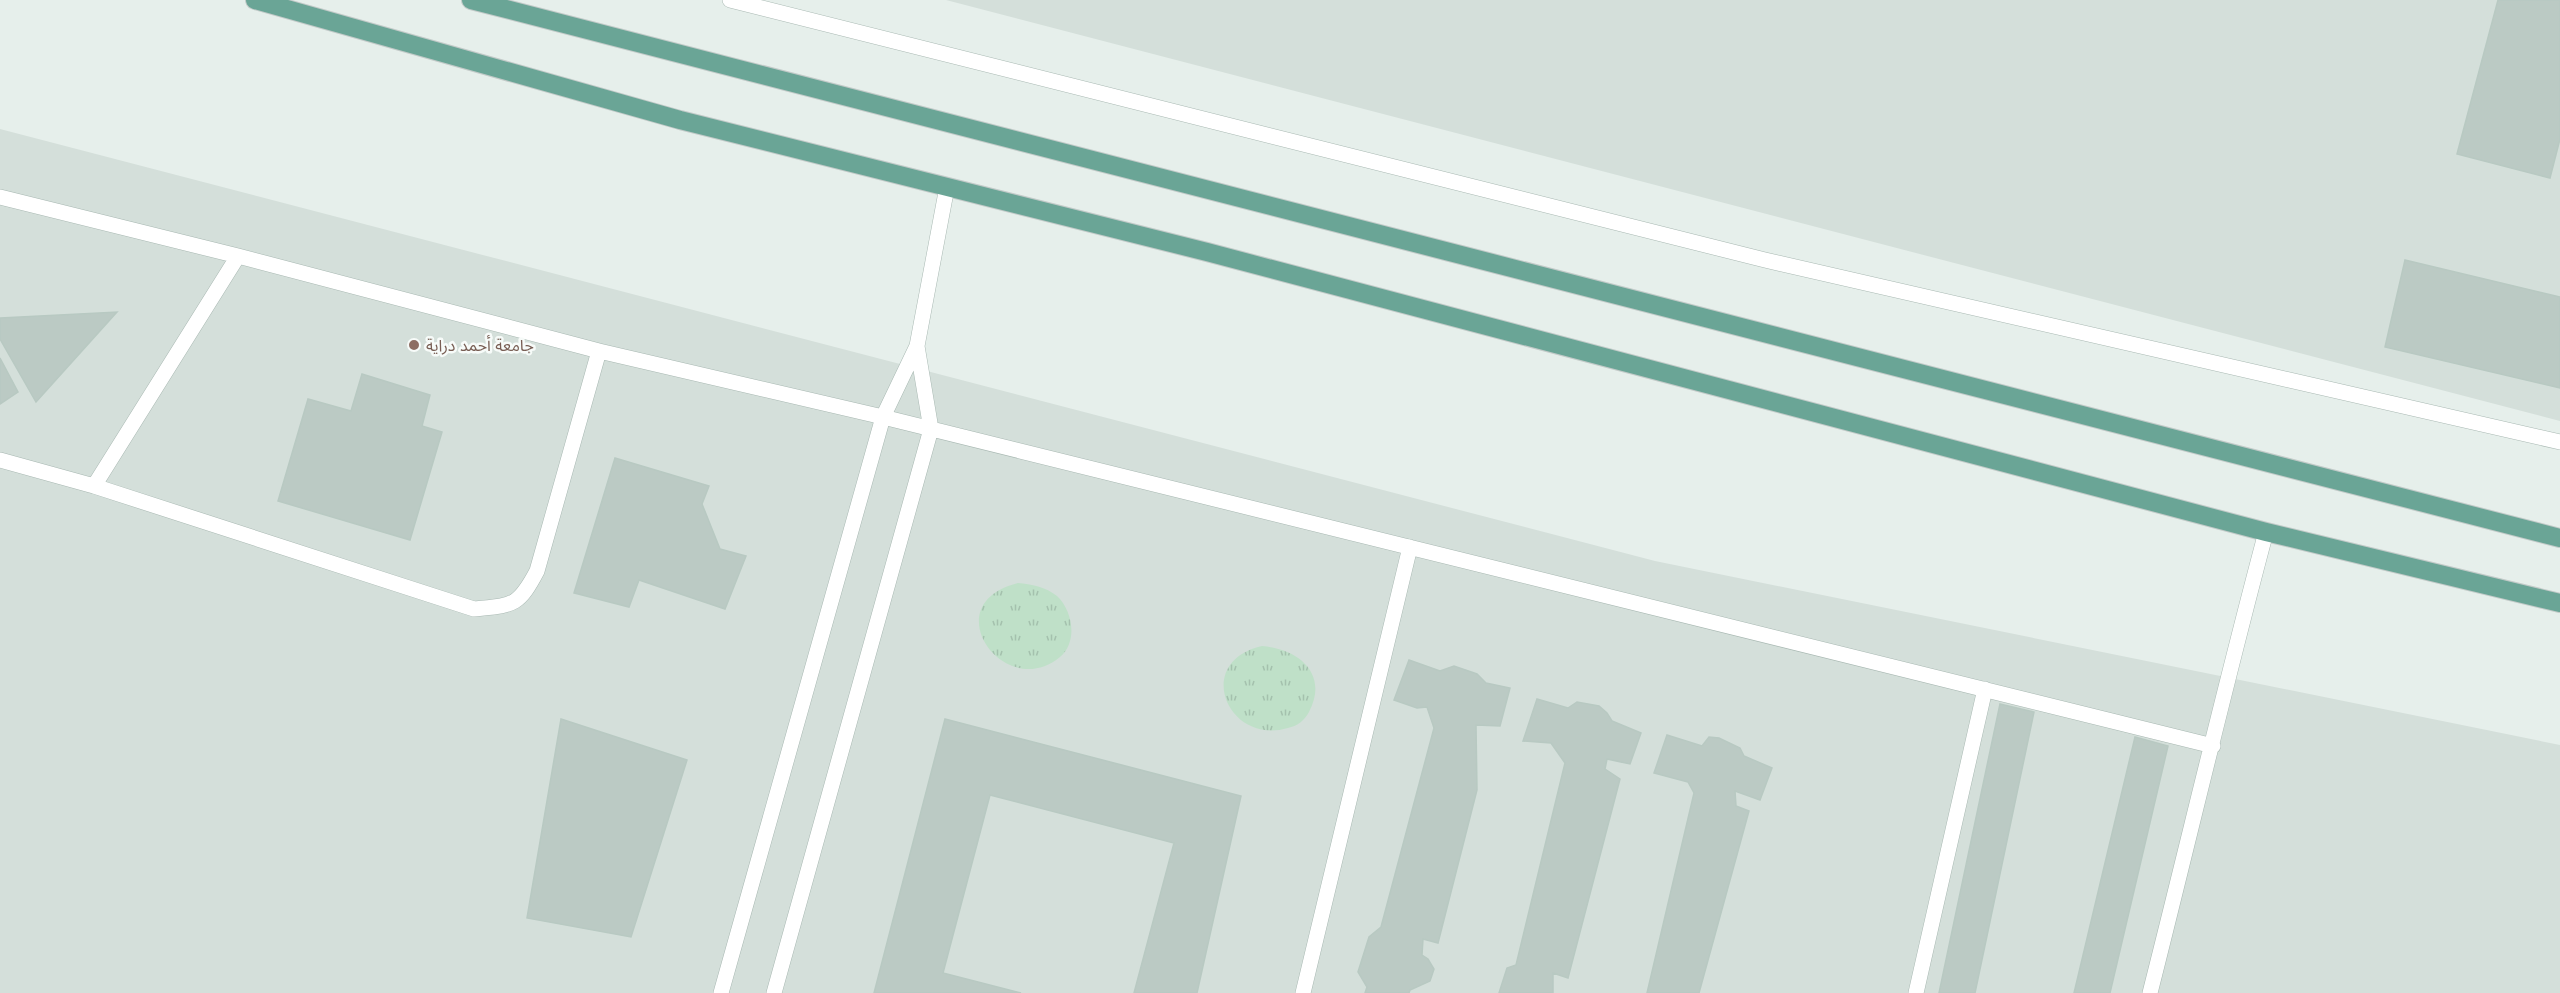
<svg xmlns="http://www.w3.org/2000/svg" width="2560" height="993" font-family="Arial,'Noto Sans Arabic',sans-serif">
	<defs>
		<pattern id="grass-tufts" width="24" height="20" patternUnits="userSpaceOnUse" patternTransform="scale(1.5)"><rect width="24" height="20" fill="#bfe0c8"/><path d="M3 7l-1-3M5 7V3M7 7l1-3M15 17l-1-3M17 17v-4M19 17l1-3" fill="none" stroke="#a4c1ad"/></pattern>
	</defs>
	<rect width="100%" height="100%" fill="#e6efeb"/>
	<path fill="#d4dfda" d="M946,0H2560V421Z
		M0,129L1655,561L2560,745V993H0Z"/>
	<path fill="url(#grass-tufts)" d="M1018,583C1031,584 1046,587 1057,596C1073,611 1078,642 1060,657C1005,703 933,604 1018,583Z
		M1262,646C1299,649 1329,674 1309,712C1304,721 1297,726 1288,728C1228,746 1192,662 1262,646Z"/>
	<path fill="#bbcac4" stroke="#b8c9c2" stroke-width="1.5" d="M2498,0H2560V139L2550,178L2457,154Z
		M2405,260L2560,297V388L2385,347Z
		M117,312L36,402L0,339V318Z
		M0,358L18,392L0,404Z
		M362,374L430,395L422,426L442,432L410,540L278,501L308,399L351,411Z
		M615,458L709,486L702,504L720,549L746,556L725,609L639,580L629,607L574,593Z
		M1409,660L1440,671L1454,666L1477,674L1486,683L1510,688L1500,726L1476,725L1477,790L1438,943L1423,939L1422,955L1428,959L1434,969L1430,981L1410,990L1409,993H1365L1367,987L1358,972L1369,937L1381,927L1434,728L1427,707L1417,708L1394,700Z
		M1537,699L1568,708L1577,702L1599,706L1607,713L1612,721L1641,733L1630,764L1607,759L1605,769L1620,779L1568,978L1553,973V993H1499L1507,968L1516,965L1565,763L1551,743L1523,741Z
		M2000,704L2034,712L1975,993H1939Z
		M561,719L687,760L631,937L527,918Z
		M945,719L1241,796L1197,993H1134L1174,843L990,795L943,973L1021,993H874Z
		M1667,735L1702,746L1709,737L1719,738L1740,748L1744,756L1772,768L1760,800L1735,791L1736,806L1749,811L1699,993H1647L1694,793L1688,782L1654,773Z
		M2135,737L2168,746L2110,993H2074Z"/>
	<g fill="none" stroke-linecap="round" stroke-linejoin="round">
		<g stroke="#a8b8b2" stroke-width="16">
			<path id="lane" d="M730,0L1765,260L2560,442
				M0,197L238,256L599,351L883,417L2213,746
				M917,346L947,187
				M0,460L94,486L474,609C513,605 518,607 537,571L599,351
				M94,486L238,256
				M721,993L883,417L917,346L931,429L774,993
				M1303,993L1410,547
				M1916,993L1985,689
				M2150,993C2189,839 2225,685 2266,532"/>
		</g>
		<g stroke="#c2cac8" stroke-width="20">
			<path id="primary" d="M255,0L680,120L1207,252L2266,532L2560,603
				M471,0L2560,538"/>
		</g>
		<use href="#lane" stroke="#fff" stroke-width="15"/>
		<use href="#primary" stroke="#6aa596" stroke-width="18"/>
	</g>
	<circle fill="#8d6e63" stroke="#f7fbf9" stroke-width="2" cx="414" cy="345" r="6"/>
	<g text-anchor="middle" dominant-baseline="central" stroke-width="5" stroke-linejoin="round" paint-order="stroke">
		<g font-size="16" fill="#785e54" stroke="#f7fbf9" text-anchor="start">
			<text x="426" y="345">جامعة أحمد دراية</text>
		</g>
	</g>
</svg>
